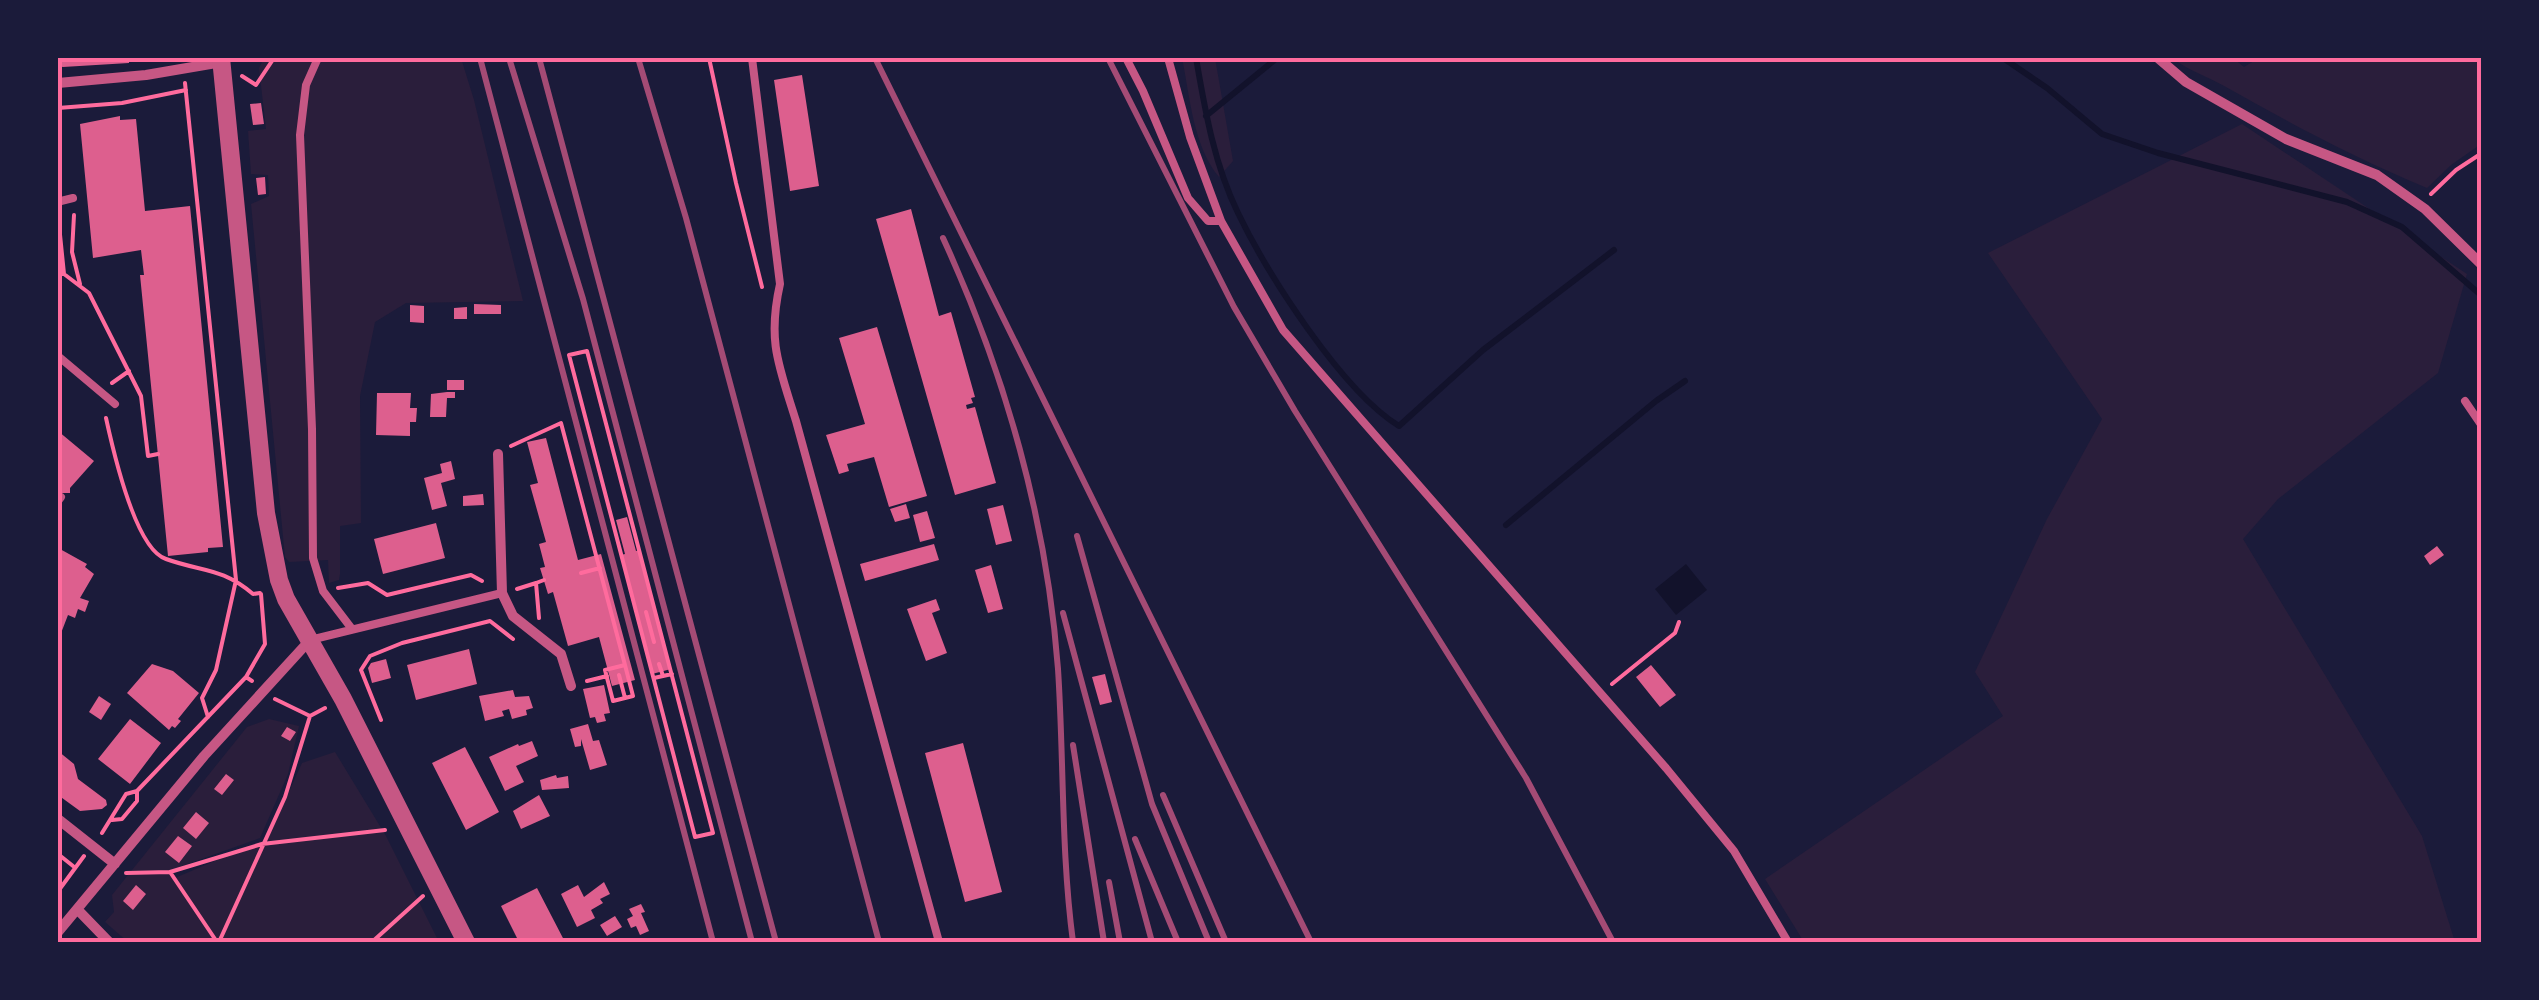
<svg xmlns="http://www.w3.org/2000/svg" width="2539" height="1000" font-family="'PT Sans',sans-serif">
	<rect width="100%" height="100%" fill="#1b1b3a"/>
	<path fill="#2a1e3b" d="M264,58H461L474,100L523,301L406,303L375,322L360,396L361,523L340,526V574L339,580L329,583L328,560L289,562L285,557L251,204L269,196L268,175L251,174L248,131L266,129L259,68Z
		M1182,58H1215L1233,161L1219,177C1193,146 1190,96 1182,58Z
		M2172,58H2233L2244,67L2259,58H2481V144L2451,165L2427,188C2357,159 2291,124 2226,87C2207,76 2189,71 2172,58Z
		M2242,124L2467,274L2438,373L2278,499L2243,539L2422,836L2455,942H1804L1765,879L2003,716L1975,672L2047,519L2102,419L1988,253Z
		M269,719L299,726L288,774L260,838L168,871L175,878L268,838L302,763L335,752L386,836L439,942H128L105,922L114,912L112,895L247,727Z"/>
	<path fill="#12122b" d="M1686,564L1707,590L1676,615L1655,589Z"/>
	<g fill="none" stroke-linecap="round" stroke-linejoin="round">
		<path stroke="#12122b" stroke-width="6" d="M1196,58C1205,110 1214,164 1238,213C1268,275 1342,391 1399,426L1483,350L1614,250
			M2003,58L2047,88L2102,134L2158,153L2347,202L2402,227L2482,296
			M1206,116L1277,58
			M1506,525L1656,401L1685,381"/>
	</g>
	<path fill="#dd5f8e" d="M58,58H129V63L63,67L58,66Z
		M802,75L819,186L790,191L774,80Z
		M261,103L264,124L253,125L250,104Z
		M120,116V120L136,119L145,211L190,206L223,547L208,548V552L168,556L140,275H144L141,250L93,258L80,124Z
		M265,177L266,194L258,195L256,178Z
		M911,209L939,316L951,312L975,397L971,398L973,403L966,405L967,409L975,407L996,483L955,495L876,219Z
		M474,304L501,305V314H474Z
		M410,305L424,306V323L410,322Z
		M467,307V319H454V308Z
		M877,327L927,496L889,507L874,457L847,464L849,471L839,474L826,435L865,424L839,338Z
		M447,380H464V390H447Z
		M447,392H455V398H447L446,417H430L431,394Z
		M377,393H411L410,408H417L416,422H410V436L376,435Z
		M58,431L94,461L70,488V493H62L58,486Z
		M546,438L578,560L601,554L635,680L612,686L599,637L568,646L553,592L548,594L540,568L545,567L539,544L546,542L530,485L538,483L527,442Z
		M451,461L455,479L441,483L447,506L432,510L424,478L442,473L440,464Z
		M483,494L484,505L463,506V496Z
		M906,504L910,518L895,522L890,509Z
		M1003,505L1012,541L996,545L987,509Z
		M927,511L935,538L920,542L913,515Z
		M627,517L636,551L640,550L671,669L652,674L621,555L625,554L616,520Z
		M436,523L445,558L383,574L374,539Z
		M934,544L939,560L865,581L860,564Z
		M2437,546L2444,555L2430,565L2424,556Z
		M60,549L87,564L85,567L94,574L80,598L89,601L85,612L78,609L75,618L68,615L58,641Z
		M991,565L1003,609L988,613L975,570Z
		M936,599L940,610L932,613L947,653L926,661L907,609Z
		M469,649L477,684L416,700L407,665Z
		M386,659L391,678L372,683L368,668L371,663Z
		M152,664L173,671L199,693L178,719L181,721L175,728L172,726L169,730L127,693Z
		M1651,665L1676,695L1660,707L1636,677Z
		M1105,674L1112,702L1100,705L1092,677Z
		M604,685L610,713L604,714L606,721L597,723L595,717L590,718L583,689Z
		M513,690L515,697L529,696L533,708L526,710L527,715L512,719L509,709L502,711L504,716L485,721L479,696Z
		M99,696L111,704L101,720L89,712Z
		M130,719L161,743L130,784L98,759Z
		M588,724L593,741L599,740L607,765L590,770L581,739V746L575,747L570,729Z
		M287,727L296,732L290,741L281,736Z
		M532,741L538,756L516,766L524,782L505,791L489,757L518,744L519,746Z
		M963,743L1002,892L965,902L925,753Z
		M465,747L499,812L466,830L432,763Z
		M58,751L74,764L78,779L106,800L107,805L102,809L80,811L58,795Z
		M226,774L234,780L222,795L214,789Z
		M556,775L557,778L568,776L569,788L542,790L540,780Z
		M539,795L550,816L521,829L513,811Z
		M196,812L209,823L196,839L183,828Z
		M178,836L192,846L179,863L165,852Z
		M604,882L610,894L600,899L603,903L591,910L595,918L577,927L561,894L578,885L584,897Z
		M136,885L146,894L133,910L123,901Z
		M537,888L565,942H519L501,906Z
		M641,904L645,912L641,913L649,931L640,935L636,926L631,928L627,919L633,916L629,909Z
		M615,916L622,927L607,936L600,925Z"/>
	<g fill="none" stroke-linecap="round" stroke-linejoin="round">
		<path stroke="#ff6b9d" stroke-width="4" d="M709,58L736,183L762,287
			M242,76L256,85L274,58
			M185,83L236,580L216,670L202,698L208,717
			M58,108L122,103L186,90
			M2431,194L2456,170L2482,153
			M74,215L72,252L80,284
			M58,274H64L58,215
			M64,274L89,293L141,396L148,456L158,454
			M587,351L713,833L695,837L569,355Z
			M112,383L129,371
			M106,418C113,450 135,549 166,559C202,572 221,567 253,594L260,593
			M511,446L561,423L625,665L633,696L613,701L605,670L625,665
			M581,573L600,568
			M338,588L368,583L387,595L471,575L482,581
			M517,589L536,583
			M646,612L654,642
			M539,618L536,583L544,580
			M659,664L663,676
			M619,675L625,698
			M654,678L672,674
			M252,681L246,677L265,644L261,594
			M587,681L607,676
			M1612,684L1675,633L1679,622
			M275,699L310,716L325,708
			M381,720L361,670L370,656L402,643L490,621L513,639
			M112,820L122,819L137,801V791L246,677
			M102,833L126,794L137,791
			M58,854L73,866
			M126,873L170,872
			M58,898L59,890L84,856
			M217,942L170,872L262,844L385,830
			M219,942L285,797L310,716
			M372,942L423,896"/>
		<path stroke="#c65784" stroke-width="8" d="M318,58L306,85L300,135L312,429L313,558L323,591L352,629
			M752,58L780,284C767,342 779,366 796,421L939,942
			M1126,58L1143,91L1188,198L1208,221H1221
			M1168,58L1190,137L1221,221L1283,330L1666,768L1734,851L1788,942
			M61,201L73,198
			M58,356L115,404
			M2465,401L2482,426
			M58,501L61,497
			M310,640L502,593"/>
		<path stroke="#c65784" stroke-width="10" d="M2158,58L2186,82L2286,139L2377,175L2425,209L2482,265
			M58,83L146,75L222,62
			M498,454L502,593L513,616L561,654L571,686
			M58,819L115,864
			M77,909L109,942
			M58,932L204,756L310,640"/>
		<path stroke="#c65784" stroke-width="18" d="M221,58L266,513L279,580L286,599L343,699L466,942"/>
		<path stroke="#a44b75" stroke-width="6" d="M480,58L713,942
			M509,58L583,299L752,942
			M539,58L776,942
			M638,58L686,218L879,942
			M875,58L1311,942
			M1108,58L1234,307L1295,411L1526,778L1613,942
			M943,238C1005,373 1047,521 1058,669C1064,760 1061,852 1073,942
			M1077,536L1152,804L1209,942
			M1063,613L1152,942
			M1073,745L1104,942
			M1163,795L1226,942
			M1135,839L1178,942
			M1109,882L1120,942"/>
	</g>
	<rect width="2539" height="1000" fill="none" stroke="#1b1b3a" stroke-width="120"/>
	<rect x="60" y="60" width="2419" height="880" fill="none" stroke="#ff6b9d" stroke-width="4"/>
</svg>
